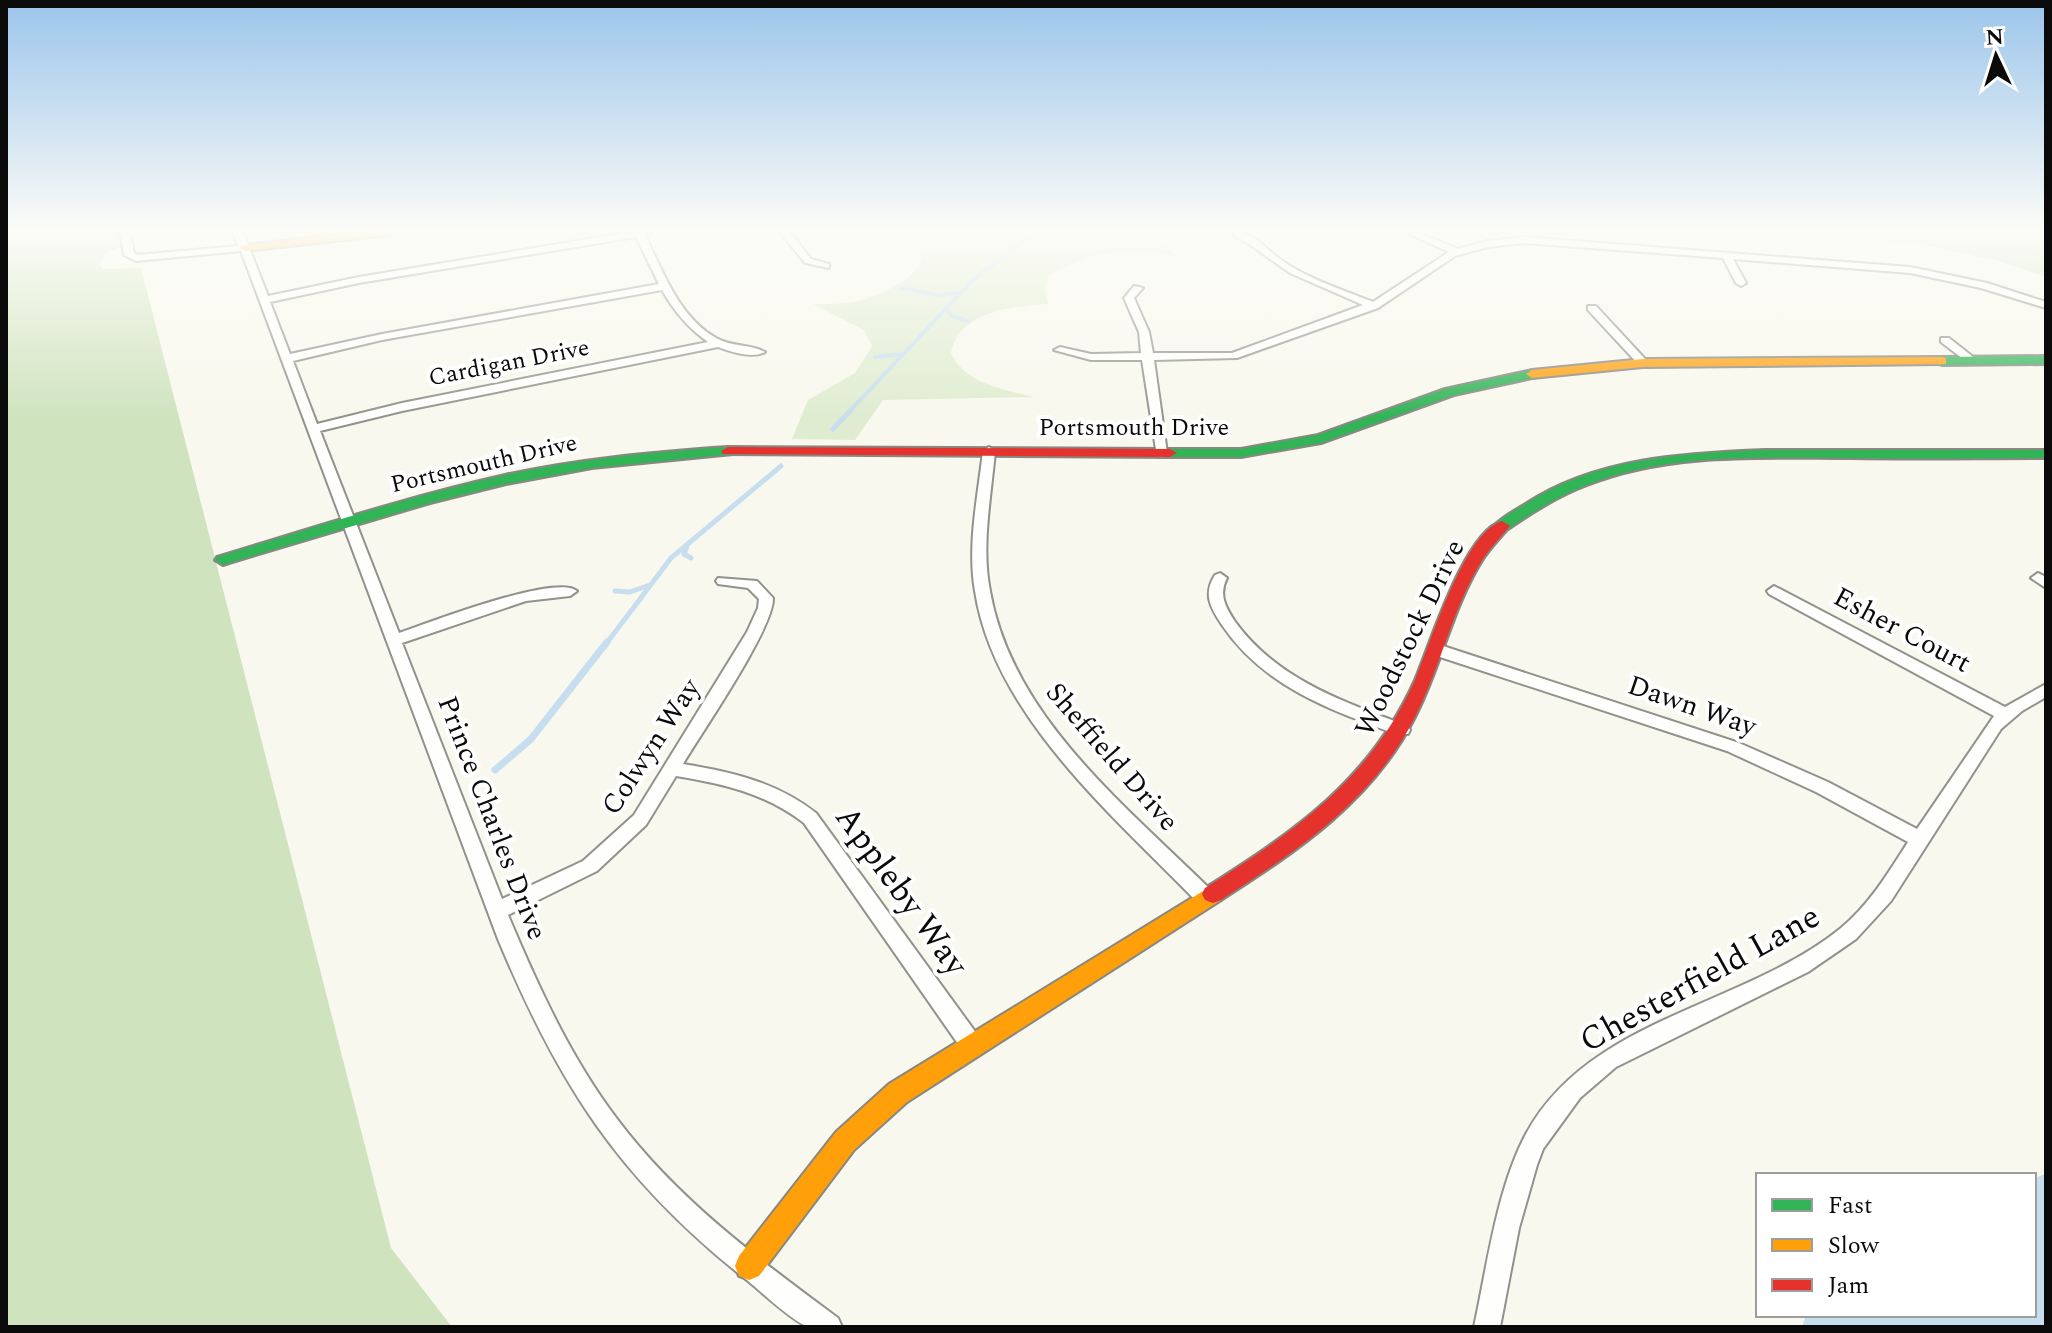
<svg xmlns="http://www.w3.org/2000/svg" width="2052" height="1333" font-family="Spectral,serif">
	<rect width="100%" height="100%" fill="#f8f8ee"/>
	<path fill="#dfecd0" d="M920,232H1157L1158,239L1178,258C1134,243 1088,253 1049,275L1045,288L1048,304C1012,306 959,311 951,353C965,384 1003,389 1033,397L883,400L855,440L792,439L808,400L855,373L872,346L864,330L813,304C828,304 843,304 858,301C875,298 924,276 921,256C919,247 912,242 906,236Z"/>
	<path fill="#cfe3be" d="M6,232H132L134,242L106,253L99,264L103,269L141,268L391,1248L452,1327H6Z
		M1766,232H2046V277L1999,261L1921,244Z"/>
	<path fill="#c7deef" d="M2046,1174V1323L2042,1327H1802L1806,1315H2034V1178Z"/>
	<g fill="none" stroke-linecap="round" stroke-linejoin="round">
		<path stroke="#c7deef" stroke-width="4" d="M901,288L938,295L960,293
			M946,309L952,316L968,321
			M875,357L903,354
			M849,412L971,282L1035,232"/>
		<path stroke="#c7deef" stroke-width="5" d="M833,429L851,410
			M687,546L684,554L691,558
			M615,591L630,592L650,585
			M606,644L671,558L781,466"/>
		<path stroke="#c7deef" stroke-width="7" d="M495,770L531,739L607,642"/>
		<g stroke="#91918d" stroke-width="4">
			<path id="street" d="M120,232H130L134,253L137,255L238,246L233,232H243L268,296L359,277L631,232H653L645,235C663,272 679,317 716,338C731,347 751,344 765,352C752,359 731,352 718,347L402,411L320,431L399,633C428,623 557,573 577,591L570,596L526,601L402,643L502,899L583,861L634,815L747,632L758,608L759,599L748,588L718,584L716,581L718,578L757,581L773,598C774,628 702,732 683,764C732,772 776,782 816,813L979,1037L982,1044L979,1051L971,1054L963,1051L804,823C765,793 724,784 676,776L646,825L597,871L508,915C538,986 570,1057 617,1119C677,1199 758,1259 838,1318L842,1327C832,1327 815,1330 806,1326C787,1317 760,1290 743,1277C618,1177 559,1085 498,939L241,251L136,261L124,255ZM636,237L659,284L382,334L290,354L270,302L359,283ZM662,290C674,311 688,328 708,342L402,403L317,424L293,361L382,340Z
				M780,232H790L811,259L829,264V268L805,263Z
				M1234,232C1252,232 1263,246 1276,256C1304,278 1341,289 1373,302L1449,252L1409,234L1417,232L1458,249L1487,241L1524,237L1910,267L1987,283L2046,302V308L1981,288L1910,273L1733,259L1746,283L1741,286L1736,283L1723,258L1524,243L1488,247L1455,256L1378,308L1237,358L1154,360L1167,453L1161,457L1157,456L1142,360H1091L1054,350L1060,347L1091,354L1141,353L1139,332L1124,298L1134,286L1143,288L1134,298L1149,332L1153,353H1232L1363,305L1290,273L1246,242L1234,236Z
				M1588,306H1596L1647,361V365H1639L1588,310Z
				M1941,338H1949L1977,360L1967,362L1941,342Z
				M989,447L995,451C991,497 981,546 990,591C1012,717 1126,806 1212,891L1215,897L1212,903L1205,905L1198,903C1114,816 994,716 975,591C967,545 978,496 983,451Z
				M1220,573L1227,578C1218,595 1226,608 1236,623C1278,680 1344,702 1408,726L1410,730L1408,734H1396C1330,710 1263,686 1222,625C1210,607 1203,594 1215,575Z
				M2038,573L2046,577V588L2031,578Z
				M1774,586L2005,707L2046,684V697L2022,711L2001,729L1891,901L1856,939L1808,972L1616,1067L1580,1098L1543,1149L1537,1165L1519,1228L1500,1327H1474C1487,1267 1497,1188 1526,1134C1589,1017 1744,1007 1841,928C1869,905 1889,872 1908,842L1816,792L1727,751L1431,654L1429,650L1431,646H1443L1739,743L1828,782L1917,829L1994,716L1769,594L1767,591Z"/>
		</g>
		<g stroke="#888883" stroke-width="4">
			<path id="fast" d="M2046,356V364L1942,365L1936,361L1942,357Z
				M1532,370L1538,374L1537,377L1454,395L1321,443L1241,457H1170L1163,453L1170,449H1241L1318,435L1445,389Z
				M728,447L735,451L733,454L592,468L506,484L430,503L229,563L223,565L215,560L217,557C313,528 407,497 505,475C578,459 653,452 728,447Z
				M1766,450H2046V458C1981,458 1916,459 1851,458C1765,458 1669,452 1587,485C1558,496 1533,512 1508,529L1502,531L1494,526C1502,517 1514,511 1524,505C1594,458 1684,453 1766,450Z"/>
		</g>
		<g stroke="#888883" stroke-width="4">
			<path id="slow" d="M362,232H395L390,235L245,251L240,248L245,245Z
				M1942,357L1946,358V364L1643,367L1532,378L1526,374L1532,370L1643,359Z
				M1213,885L1221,888L1224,894L1221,900L907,1102L854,1150L759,1276L749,1280L739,1276L735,1266L739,1256L836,1132L889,1084Z"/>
		</g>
		<g stroke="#888883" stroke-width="4">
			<path id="jam" d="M728,447L1170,449L1177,453L1170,457L723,454L721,451Z
				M1502,521L1510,526C1501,537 1491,547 1483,559C1452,608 1441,667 1415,717C1373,801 1297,851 1221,900L1213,903L1205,900L1202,894L1205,888C1295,831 1370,780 1415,680C1430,645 1464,532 1502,521Z"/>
		</g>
		<use href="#street" fill="#fefefc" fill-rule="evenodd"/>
		<use href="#fast" fill="#30b455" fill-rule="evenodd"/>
		<use href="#slow" fill="#ff9f0a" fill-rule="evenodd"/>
		<use href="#jam" fill="#e5322d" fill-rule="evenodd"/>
	</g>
	<linearGradient id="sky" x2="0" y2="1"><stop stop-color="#9bc5eb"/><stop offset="0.55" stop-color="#fcfcf7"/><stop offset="1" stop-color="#fcfcf7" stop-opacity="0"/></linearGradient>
	<rect width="2052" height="419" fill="url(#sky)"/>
	<g text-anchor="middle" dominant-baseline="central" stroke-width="8" stroke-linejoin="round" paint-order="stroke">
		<g font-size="24" fill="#0a0a0a" stroke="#fff">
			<text transform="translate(509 363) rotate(-11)">Cardigan Drive</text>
			<text x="1134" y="428">Portsmouth Drive</text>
			<text transform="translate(484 464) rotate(-13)">Portsmouth Drive</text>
		</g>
		<g font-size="28" fill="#0a0a0a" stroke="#fff">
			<text transform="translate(1902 630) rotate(28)">Esher Court</text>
			<text transform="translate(1410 638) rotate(-64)">Woodstock Drive</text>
			<text transform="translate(1692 706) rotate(19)">Dawn Way</text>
			<text transform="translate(651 747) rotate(-57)">Colwyn Way</text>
			<text transform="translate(1112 757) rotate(49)">Sheffield Drive</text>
			<text transform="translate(492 818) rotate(69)">Prince Charles Drive</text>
		</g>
		<g font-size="34" fill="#0a0a0a" stroke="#fff">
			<text transform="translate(901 891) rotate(54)">Appleby Way</text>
			<text transform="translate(1700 979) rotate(-29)">Chesterfield Lane</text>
		</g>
	</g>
	<rect width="2052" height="1333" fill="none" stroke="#0a0a0a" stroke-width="16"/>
	<rect x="1756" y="1173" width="280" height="144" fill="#ffffff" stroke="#9d9d9d" stroke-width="2"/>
	<rect x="1772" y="1199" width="40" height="12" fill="#30b455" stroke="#9d9d9d" stroke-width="2"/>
	<text x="1828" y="1213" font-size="24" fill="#0a0a0a">Fast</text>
	<rect x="1772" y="1239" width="40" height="12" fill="#ff9f0a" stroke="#9d9d9d" stroke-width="2"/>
	<text x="1828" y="1253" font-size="24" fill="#0a0a0a">Slow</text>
	<rect x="1772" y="1279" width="40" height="12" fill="#e5322d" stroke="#9d9d9d" stroke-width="2"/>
	<text x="1828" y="1293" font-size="24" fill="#0a0a0a">Jam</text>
	<g transform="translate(1996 56) rotate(356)" stroke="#ffffff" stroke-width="6" paint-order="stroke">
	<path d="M0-6L14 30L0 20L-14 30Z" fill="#0a0a0a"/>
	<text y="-12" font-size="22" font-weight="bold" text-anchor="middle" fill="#0a0a0a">N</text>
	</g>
</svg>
